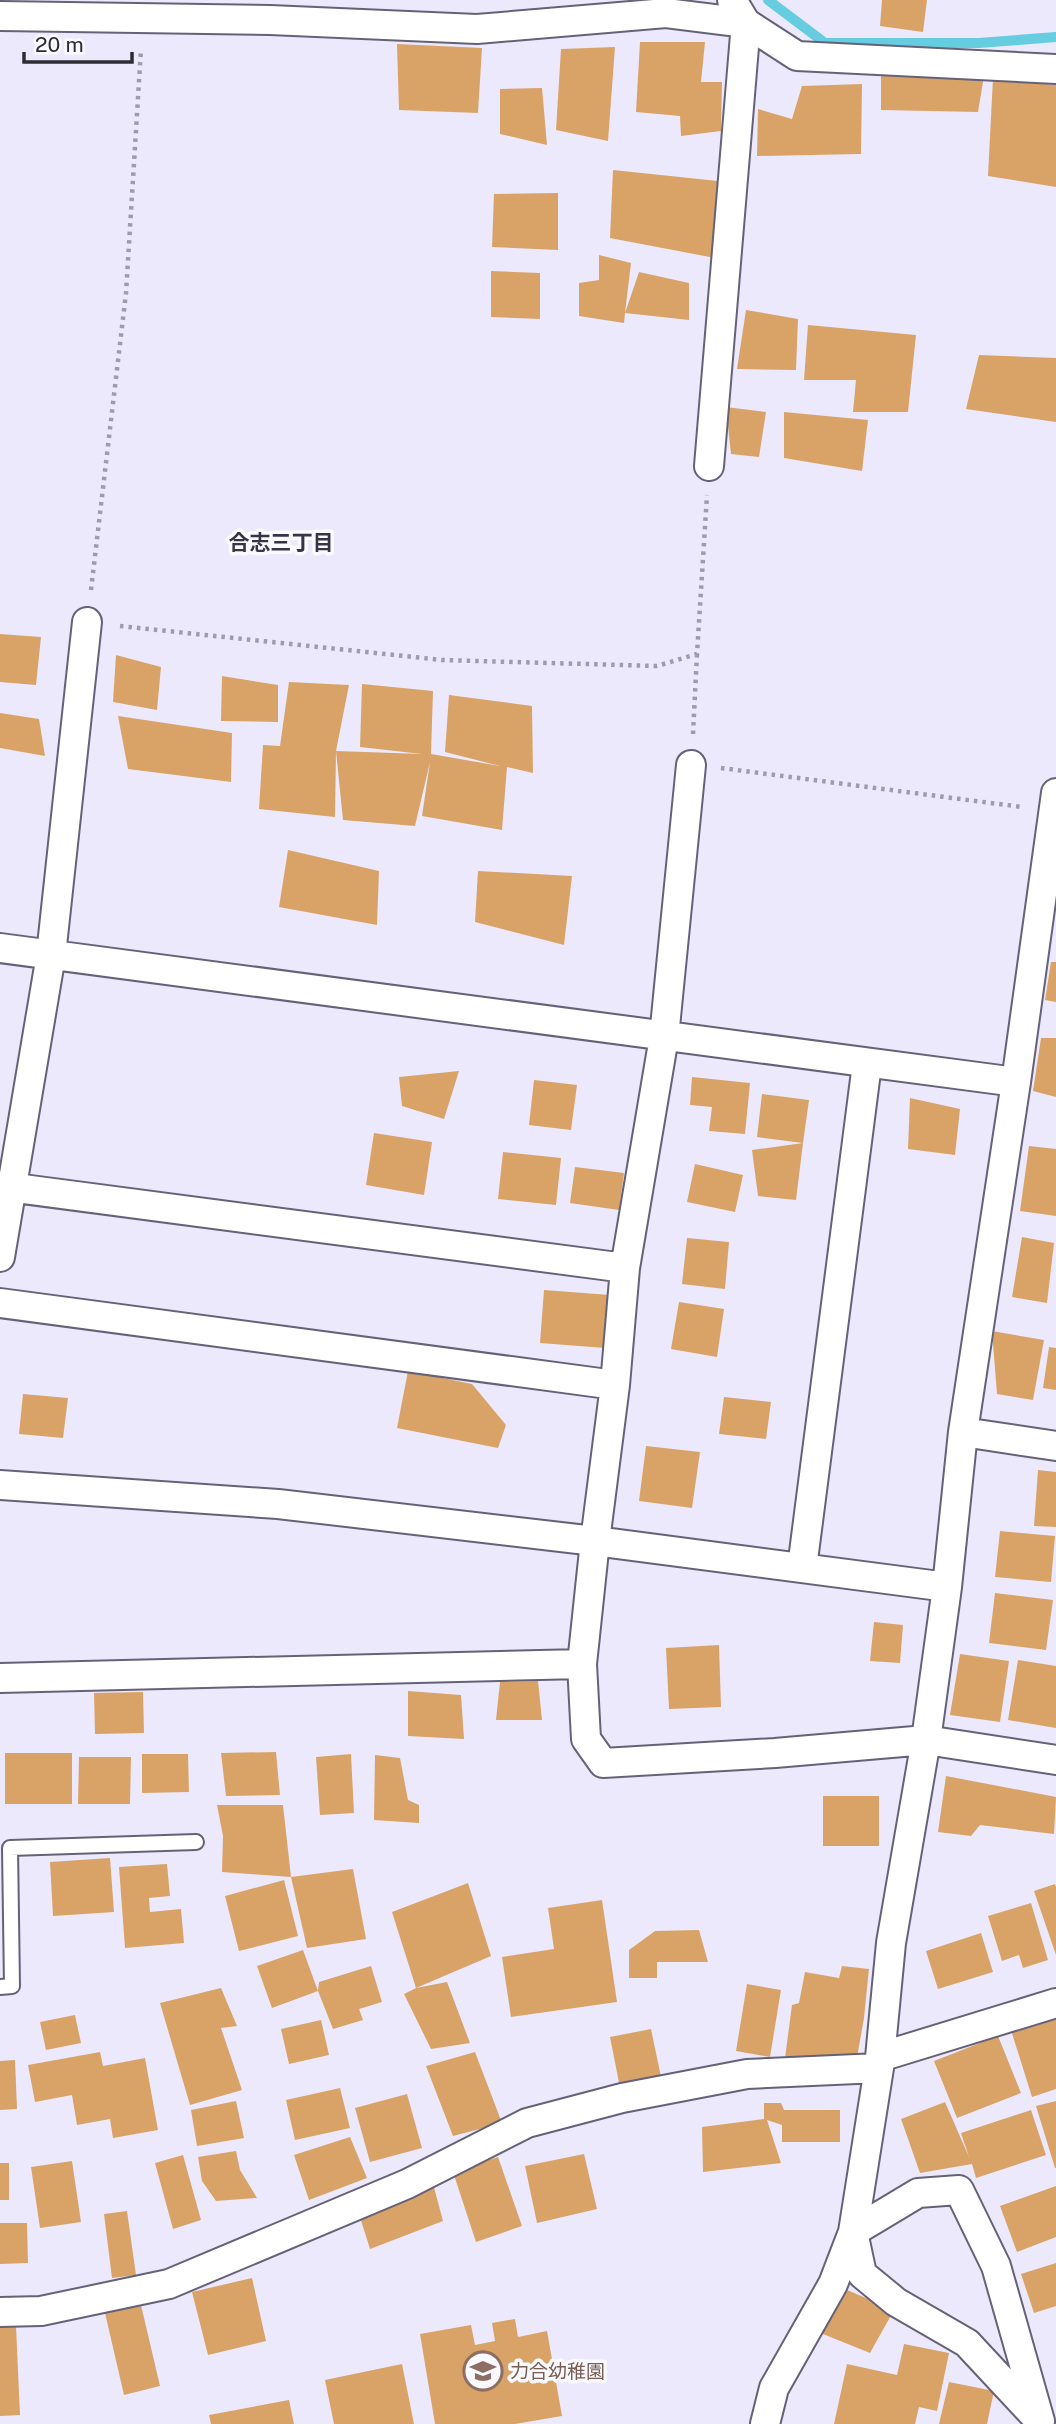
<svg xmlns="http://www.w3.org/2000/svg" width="1056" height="2424" font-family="'Public Sans','Noto Sans JP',sans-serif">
	<rect width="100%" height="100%" fill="#ece9fd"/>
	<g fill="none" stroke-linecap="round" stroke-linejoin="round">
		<path stroke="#65cddf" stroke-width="10" d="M768,0L825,43H979L1056,37"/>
	</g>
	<path fill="#d9a368" d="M882,0H927L923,32L880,26Z
		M640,42H705L701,82H722L721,131L681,136L680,116L636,112Z
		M397,44L482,48L478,113L399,110Z
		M615,47L608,141L556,130L561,49Z
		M986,64L978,112L881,110V74Z
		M993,78L1056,85V187L988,176Z
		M862,84L861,154L757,156L758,109L792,119L802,86Z
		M542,88L547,145L500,134V89Z
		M613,170L718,181L715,258L610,238Z
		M558,193V250L492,247L494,194Z
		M599,255L631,263L625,313L639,272L689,283V320L625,313L624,323L579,316V283L599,280Z
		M491,271L540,273V319L491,317Z
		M746,310L798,319L796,370L737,369Z
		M808,325L916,335L908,412H853L856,380H804Z
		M979,355L1056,358V422L966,409Z
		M726,407L766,412L759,457L731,454Z
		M784,412L868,420L862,471L784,458Z
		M0,634L41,637L36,685L0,682Z
		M116,655L161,667L157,710L113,702Z
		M222,676L278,685V722L221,721Z
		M289,682L349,685L336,751L422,754L360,747L362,684L433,691L431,754L500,766L445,752L449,695L532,706L533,773L507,767L502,830L422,816L430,762L415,826L343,820L336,751L335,817L259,809L263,745L280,746Z
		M0,713L39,719L45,756L0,748Z
		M118,716L232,733L231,782L128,769Z
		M288,850L379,871L377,925L279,907Z
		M478,871L572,876L564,945L475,922Z
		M1051,962H1056V1002L1045,1000Z
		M1041,1038H1056V1097L1033,1091Z
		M459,1071L444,1119L402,1106L399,1077Z
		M692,1077L750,1083L745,1134L709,1131L712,1107L690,1105Z
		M534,1080L577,1085L571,1130L529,1125Z
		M762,1094L809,1100L803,1143L796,1200L758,1196L752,1150L803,1143L757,1137Z
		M910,1098L960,1109L955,1155L908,1149Z
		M374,1133L432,1142L424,1195L366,1185Z
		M1029,1146L1056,1149V1216L1020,1211Z
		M503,1152L561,1158L556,1205L498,1199Z
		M695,1164L743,1175L735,1212L687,1202Z
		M575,1167L624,1173L619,1210L570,1203Z
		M1022,1237L1054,1243L1047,1303L1012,1297Z
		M687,1238L729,1242L725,1289L682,1284Z
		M544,1290L610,1295L605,1348L540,1343Z
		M679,1302L724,1309L717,1357L671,1349Z
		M992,1331L1044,1340L1033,1400L997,1394Z
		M1049,1347L1056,1348V1390L1043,1388Z
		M408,1371L472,1384L506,1425L498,1448L397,1428Z
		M23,1394L68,1398L63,1438L19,1434Z
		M724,1397L771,1402L766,1439L719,1434Z
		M646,1446L700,1452L692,1508L639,1501Z
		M1038,1470L1056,1472V1527L1034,1526Z
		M1000,1531L1055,1536L1051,1582L995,1577Z
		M995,1593L1053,1600L1046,1650L989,1643Z
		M874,1622L903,1625L900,1663L870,1661Z
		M719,1645L721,1707L669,1709L666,1648Z
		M960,1654L1009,1661L1000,1722L950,1715Z
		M1018,1660L1056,1666V1728L1008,1720Z
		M538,1681L542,1720H496L500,1682Z
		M408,1691L461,1695L464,1739L408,1736Z
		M143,1692L144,1733L95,1734L94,1693Z
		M276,1752L280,1795L226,1796L221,1753Z
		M5,1753H72V1804H5Z
		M142,1754H188L189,1792L142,1793Z
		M351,1754L354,1813L320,1815L316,1757Z
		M375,1755L400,1758L408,1800L419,1805V1823L374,1820Z
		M79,1757H131L130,1804H78Z
		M946,1776L1056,1797L1054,1834L980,1825L971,1836L938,1832Z
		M823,1796H879V1846H823Z
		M217,1805H283L291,1877L222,1872L223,1836Z
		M110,1858L114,1912L53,1916L50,1862Z
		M167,1864L170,1896L149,1898L150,1912L181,1909L184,1943L125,1948L119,1867Z
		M353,1869L366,1939L307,1948L291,1877Z
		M284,1880L298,1936L239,1951L225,1896Z
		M468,1883L491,1956L416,1988L447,1982L470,2043L431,2049L404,1994L416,1988L392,1912Z
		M1055,1884L1056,1887V1955L1034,1891Z
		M602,1900L617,2002L511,2017L502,1957L554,1949L548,1908Z
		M1031,1903L1048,1960L1023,1968L1019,1955L1002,1961L988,1916Z
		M699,1930L708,1962H657V1978H629V1950L655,1931Z
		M981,1933L993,1972L938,1989L926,1951Z
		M303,1950L318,1991L272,2008L257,1966Z
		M371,1966L382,2002L359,2009L363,2020L333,2029L318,1991L319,1982Z
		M842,1966L869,1969L864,2018L855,2069L785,2058L792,2005L799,2003L805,1972L839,1978Z
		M747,1984L781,1990L770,2057L736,2051Z
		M221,1988L237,2026L221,2028L242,2090L190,2105L160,2003Z
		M1056,2013V2089L1032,2097L1010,2027Z
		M75,2015L81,2043L46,2050L40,2022Z
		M321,2020L329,2055L289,2064L281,2029Z
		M651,2029L664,2091L622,2098L610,2037Z
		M998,2036L1021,2093L957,2118L934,2061Z
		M100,2052L103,2066L145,2058L158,2130L113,2138L110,2119L77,2125L72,2095L35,2102L28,2065Z
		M475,2052L502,2123L453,2136L426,2066Z
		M15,2060L17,2109L0,2110V2061Z
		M340,2088L350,2128L295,2140L286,2100Z
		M407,2094L422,2148L370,2162L355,2108Z
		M236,2101L244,2138L197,2146L191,2110Z
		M1056,2101V2168H1055L1036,2106Z
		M945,2102L969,2157L961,2133L1031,2110L1046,2155L976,2178L972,2164L920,2173L901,2119Z
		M764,2103H781L784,2110H840V2142H782V2125L767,2120L781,2163L703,2172L702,2127L764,2119Z
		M350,2137L367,2178L309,2200L294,2155Z
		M236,2151L240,2170L257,2198L216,2201L202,2181L198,2157Z
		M584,2154L597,2209L537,2223L525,2166Z
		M183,2155L201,2220L173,2229L155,2163Z
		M498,2157L522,2226L476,2242L453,2172Z
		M72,2161L81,2222L40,2228L31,2167Z
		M0,2163H9V2200H0Z
		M432,2180L443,2221L370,2249L359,2214Z
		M1056,2186V2237L1017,2252L1000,2206Z
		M127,2211L136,2275L112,2278L104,2214Z
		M0,2223H27L28,2263L0,2264Z
		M1056,2263V2306L1034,2313L1021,2274Z
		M252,2278L266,2341L208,2355L192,2292Z
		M833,2284L894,2310L870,2353L818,2332Z
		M141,2305L160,2386L124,2395L105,2313Z
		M515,2319L518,2337L547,2331L562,2416L515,2424H435L420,2334L471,2325L475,2345L495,2341L492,2323Z
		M16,2326L20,2415L0,2416V2327Z
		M904,2344L949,2353L937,2411L919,2407L915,2424H834L847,2364L897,2375Z
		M402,2364L414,2424H334L325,2380Z
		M949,2382L994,2391L987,2424H939Z
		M289,2400L294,2424H211L209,2415Z"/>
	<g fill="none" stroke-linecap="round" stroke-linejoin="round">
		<g stroke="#656277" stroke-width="18">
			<path id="lane" d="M0,1987L12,1986L10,1848L196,1842"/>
		</g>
		<g stroke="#656277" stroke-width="32">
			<path id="street" d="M732,0L746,23L797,56L1056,69
				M0,16L270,20L477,29L666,13L746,23
				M709,466L746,23
				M691,765L664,1037L625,1268L615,1385L595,1541L582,1664L586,1739L603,1763L775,1753L926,1740L1056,1760
				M0,948L1016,1082
				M0,1186L625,1268
				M0,1257L51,955L87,622
				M0,1303L615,1385
				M963,1432L1056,1446
				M0,1485L278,1504L595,1541L947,1587
				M802,1568L867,1064
				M0,1678L582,1664
				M880,2057L1056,2003
				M853,2232L918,2193L959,2190L996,2266L1040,2421
				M853,2232L862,2274L896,2302L967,2343L1036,2417
				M0,2312L41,2311L169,2284L407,2184L527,2123L622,2098L747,2074L879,2068
				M765,2424L774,2388L833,2284L853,2232L879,2068L891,1943L926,1740L947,1587L963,1432L1016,1082L1056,793"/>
		</g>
		<path stroke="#9e9cab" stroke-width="4.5" stroke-dasharray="3.5 5" stroke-linecap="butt" d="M91,590L126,293L141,49
			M120,626L442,660L657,666L697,654L707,495
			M693,734L697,654
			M721,768L1022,807"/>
		<use href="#lane" stroke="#fff" stroke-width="14"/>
		<use href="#street" stroke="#fff" stroke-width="28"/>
	</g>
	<defs>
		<g id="school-ring" transform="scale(2.0125)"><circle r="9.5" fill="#f9f9fe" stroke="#8d6e63" stroke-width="1.5"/><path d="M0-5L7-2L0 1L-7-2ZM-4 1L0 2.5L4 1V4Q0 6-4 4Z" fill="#8d6e63"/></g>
	</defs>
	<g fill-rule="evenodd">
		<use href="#school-ring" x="483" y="2371"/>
	</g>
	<g text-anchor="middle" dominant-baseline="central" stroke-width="7" stroke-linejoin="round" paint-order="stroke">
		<g font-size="19" fill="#785e54" stroke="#f9f9fe" text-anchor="start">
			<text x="510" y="2371">力合幼稚園</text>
		</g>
		<g font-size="21" font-weight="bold" fill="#373447" stroke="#f9f9fe">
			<text x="281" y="542">合志三丁目</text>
		</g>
	</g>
	<path d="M24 52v10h108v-10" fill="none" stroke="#2d2c35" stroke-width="3.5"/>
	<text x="35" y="52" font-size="21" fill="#2d2c35" stroke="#f9f9fe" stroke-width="5" paint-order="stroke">20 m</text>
</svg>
